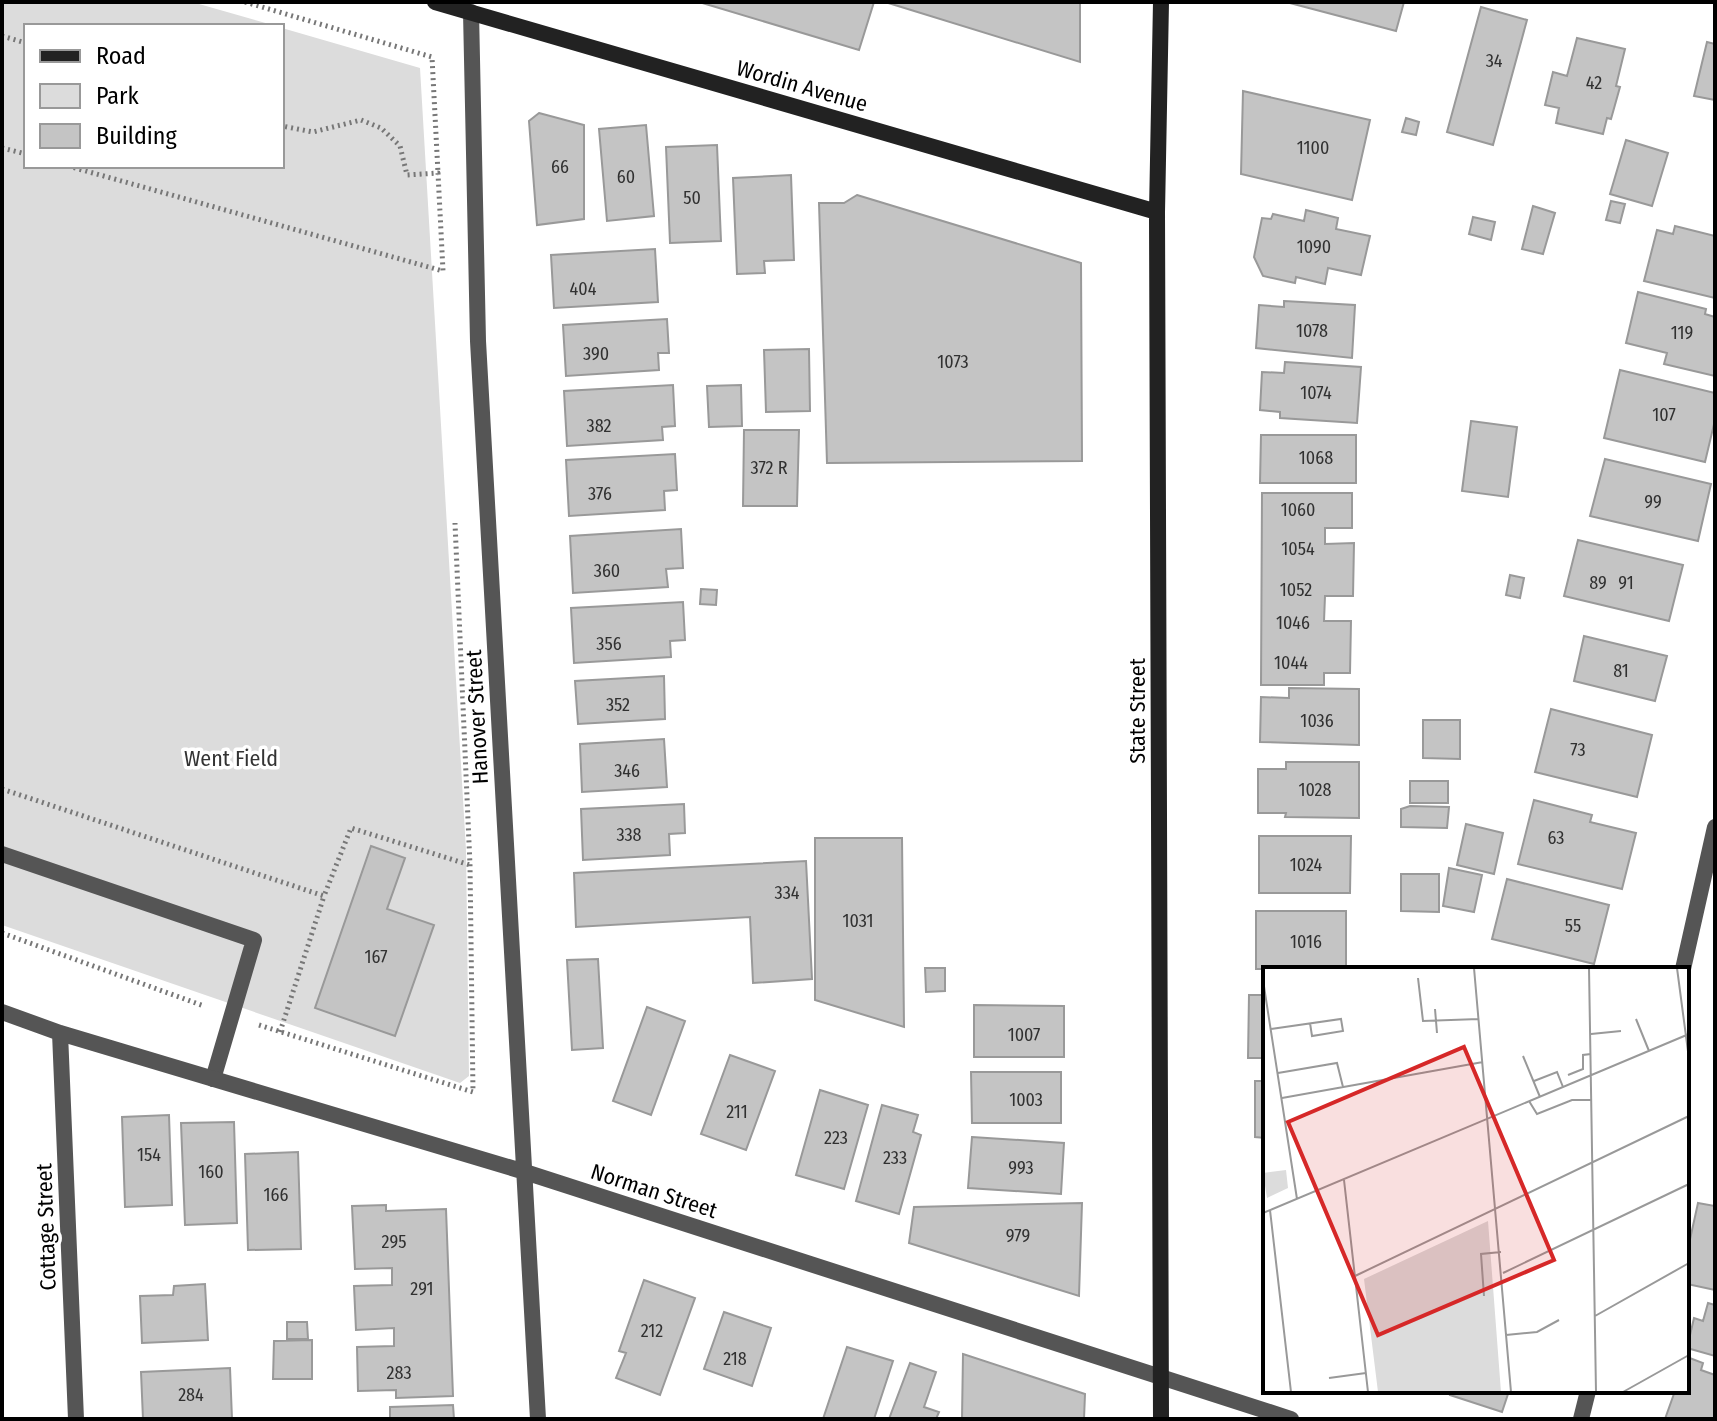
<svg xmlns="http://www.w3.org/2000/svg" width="1717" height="1421" font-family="'Fira Sans Condensed',sans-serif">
	<rect width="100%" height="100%" fill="#fff"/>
	<path fill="#dcdcdc" d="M2,2H192L276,26H26V166H282V28L420,68L466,850L469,1076L460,1083L2,925Z"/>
	<path fill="#c4c4c4" stroke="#999" stroke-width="2" d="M699,2H874L859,50Z
		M885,2H1080V62Z
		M1286,2H1404L1396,31Z
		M1481,7L1527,20L1493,145L1447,132Z
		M1577,38L1625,49L1616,86L1620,87L1611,119L1607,118L1603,134L1556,123L1559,108L1545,105L1553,72L1567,76Z
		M1707,42L1715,44V100L1694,96Z
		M1243,91L1370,120L1352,200L1241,174Z
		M539,113L584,125V219L537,225L529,121Z
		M1406,118L1419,122L1416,135L1402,132Z
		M646,125L654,216L607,221L599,129Z
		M1626,140L1668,153L1652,206L1610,194Z
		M717,145L721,241L670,243L666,147Z
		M791,175L794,260L764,261L765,273L737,274L733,178Z
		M857,195L1081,263L1082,461L827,463L819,203H844Z
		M1611,201L1625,204L1620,223L1606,220Z
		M1533,206L1555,213L1543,254L1522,249Z
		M1306,210L1338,218L1336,229L1370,236L1361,275L1328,268L1325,284L1296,277L1295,283L1263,276L1254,257L1262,218L1271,219L1273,214L1304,221Z
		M1473,217L1495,222L1491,240L1469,234Z
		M1675,226L1715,236V298L1644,281L1657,230L1673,234Z
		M655,249L658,302L554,308L551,255Z
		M1638,292L1706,309L1705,314L1715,317V376L1664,364L1667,353L1626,343Z
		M1284,301L1355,305L1352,358L1256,348L1259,305L1284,307Z
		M667,319L669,353H658L659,370L566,376L563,325Z
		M809,349L810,411L766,412L764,350Z
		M1285,362L1361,367L1357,423L1280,418V412L1260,410L1262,372L1284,373Z
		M1620,370L1715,393V420L1705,462L1604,438Z
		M673,385L675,426L662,427L663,440L567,446L564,391Z
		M741,385L742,426L709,427L707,386Z
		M1471,421L1517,427L1508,497L1462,491Z
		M744,430H799L797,506H743Z
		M1261,435H1356V483H1260Z
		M675,454L677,490L664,491L665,510L569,516L566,460Z
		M1605,459L1711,484L1698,541L1590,516Z
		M1262,493H1352V528H1325V544L1354,543L1353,596H1325L1324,621H1351L1350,673H1324V685H1261Z
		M681,529L683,568L666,569L668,587L573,593L570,536Z
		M1578,540L1683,565L1669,621L1564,596Z
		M1510,575L1524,578L1520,598L1506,595Z
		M701,589L717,590L716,605L700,604Z
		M683,602L685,640L670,641L671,657L574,663L571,608Z
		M1584,636L1667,656L1655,701L1574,681Z
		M664,676L665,719L578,724L575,681Z
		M1289,688L1359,689V745L1260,742L1261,697L1289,698Z
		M1551,709L1652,735L1637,797L1535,772Z
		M1423,720H1460V759L1423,758Z
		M664,739L667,787L582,792L580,744Z
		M1286,762H1359V818L1285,817L1286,813H1258V769H1286Z
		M1410,781H1448V803H1410Z
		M1534,800L1592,815L1590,822L1636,833L1622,889L1518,864Z
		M684,804L685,833L669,834L670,855L583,860L581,809Z
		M1410,806L1449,807L1447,828L1401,827V809Z
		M1466,824L1503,833L1494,874L1457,865Z
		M1259,836H1351L1350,893H1259Z
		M815,838H902L904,1027L815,1000Z
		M371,846L405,858L387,909L434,925L395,1036L315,1008Z
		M806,861L812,979L753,983L750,917L576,927L574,873Z
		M1449,868L1482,875L1474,912L1443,906Z
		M1401,874H1439V912L1401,911Z
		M1507,879L1609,905L1594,964L1492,939Z
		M1256,911H1346V969H1256Z
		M598,959L603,1048L572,1050L567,960Z
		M925,968H945V991L926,992Z
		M1249,995H1265V1058H1248Z
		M974,1005L1064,1006V1057H974Z
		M647,1007L685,1021L651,1115L613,1101Z
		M730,1055L775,1071L746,1150L701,1134Z
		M971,1072H1061V1123H972Z
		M1255,1081H1265V1138L1255,1137Z
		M820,1090L868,1105L844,1189L796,1175Z
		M882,1105L918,1115L913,1132L921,1135L899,1214L856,1201Z
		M169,1115L172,1205L125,1207L122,1117Z
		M234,1122L237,1223L185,1225L181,1123Z
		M972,1137L1064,1143L1061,1194L968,1188Z
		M298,1152L301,1249L248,1250L245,1154Z
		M1082,1203L1079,1296L909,1243L914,1207Z
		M1698,1203L1715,1206V1290L1687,1284V1253Z
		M386,1205V1211L446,1209L453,1396L396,1398V1390L358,1391L357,1347L394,1346V1328L356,1330L354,1286L392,1285V1268L355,1269L352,1206Z
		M644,1280L695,1298L660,1395L616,1378L626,1353L619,1351Z
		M205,1284L208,1340L142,1343L140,1296L173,1295L174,1286Z
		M1708,1303L1715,1305V1356L1687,1348L1694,1318L1703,1321Z
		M724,1312L771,1328L752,1386L704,1369Z
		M287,1322H307L308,1339H287Z
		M312,1340V1379H273L274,1341Z
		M847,1347L893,1361L874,1419H823Z
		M963,1354L1085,1394L1084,1419H962Z
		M1687,1357L1703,1363L1701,1370L1715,1375V1419H1665L1675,1391H1687Z
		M910,1363L936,1372L924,1407L939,1412L936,1419H889Z
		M230,1368L232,1419H143L141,1372Z
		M1451,1391H1509L1502,1412L1450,1395Z
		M453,1405L454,1419H390V1407Z"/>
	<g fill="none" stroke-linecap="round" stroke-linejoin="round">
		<path stroke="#777" stroke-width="5" stroke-dasharray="2 4" stroke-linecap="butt" d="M245,2L432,57L438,173
			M2,36L26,43
			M2,148L26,154
			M68,166L443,271L438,173L407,175L400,146L381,128L361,120L313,132L282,126
			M2,789L324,896L351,828L470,865
			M2,933L204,1006
			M259,1025L473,1092L470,865L455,523
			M280,1032L324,896"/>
		<path stroke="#555" stroke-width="16" d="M2,854L254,940L213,1079"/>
		<path stroke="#555" stroke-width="16" d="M471,12L478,341L538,1419
			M1683,969L1715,827
			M2,1012L60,1033L525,1172L1291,1419
			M60,1033L76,1419
			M1581,1419L1588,1391"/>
		<path stroke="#222" stroke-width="16" d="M435,2L1157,212
			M1161,2L1157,212L1161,1419"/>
	</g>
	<g text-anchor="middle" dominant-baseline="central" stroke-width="7" stroke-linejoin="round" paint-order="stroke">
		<g font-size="18" fill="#313131">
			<text x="1494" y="61">34</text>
			<text x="1594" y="83">42</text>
			<text x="1313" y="148">1100</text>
			<text x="560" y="167">66</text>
			<text x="626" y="177">60</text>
			<text x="692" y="198">50</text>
			<text x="1314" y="247">1090</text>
			<text x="583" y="289">404</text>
			<text x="1312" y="331">1078</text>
			<text x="1682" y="333">119</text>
			<text x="596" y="354">390</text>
			<text x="953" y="362">1073</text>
			<text x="1316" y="393">1074</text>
			<text x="1664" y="415">107</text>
			<text x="599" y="426">382</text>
			<text x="1316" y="458">1068</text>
			<text x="769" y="468">372 R</text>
			<text x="600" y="494">376</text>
			<text x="1653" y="502">99</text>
			<text x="1298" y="510">1060</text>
			<text x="1298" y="549">1054</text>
			<text x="607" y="571">360</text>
			<text x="1598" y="583">89</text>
			<text x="1626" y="583">91</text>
			<text x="1296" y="590">1052</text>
			<text x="1293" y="623">1046</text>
			<text x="609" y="644">356</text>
			<text x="1291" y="663">1044</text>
			<text x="1621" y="671">81</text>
			<text x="618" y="705">352</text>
			<text x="1317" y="721">1036</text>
			<text x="1578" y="750">73</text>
			<text x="627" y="771">346</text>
			<text x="1315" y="790">1028</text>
			<text x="629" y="835">338</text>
			<text x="1556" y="838">63</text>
			<text x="1306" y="865">1024</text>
			<text x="787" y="893">334</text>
			<text x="858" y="921">1031</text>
			<text x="1573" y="926">55</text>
			<text x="1306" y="942">1016</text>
			<text x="376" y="957">167</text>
			<text x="1024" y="1035">1007</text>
			<text x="1026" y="1100">1003</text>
			<text x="737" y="1112">211</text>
			<text x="836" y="1138">223</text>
			<text x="149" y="1155">154</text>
			<text x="895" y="1158">233</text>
			<text x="1021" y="1168">993</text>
			<text x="211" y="1172">160</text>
			<text x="276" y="1195">166</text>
			<text x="1018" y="1236">979</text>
			<text x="394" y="1242">295</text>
			<text x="422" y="1289">291</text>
			<text x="652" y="1331">212</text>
			<text x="735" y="1359">218</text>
			<text x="399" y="1373">283</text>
			<text x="191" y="1395">284</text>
		</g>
		<g font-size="22" fill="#000" stroke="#fff">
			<text transform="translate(802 86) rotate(16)">Wordin Avenue</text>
			<text transform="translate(1137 711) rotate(-90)">State Street</text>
			<text transform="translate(477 717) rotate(-93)">Hanover Street</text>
			<text transform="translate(654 1191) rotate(18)">Norman Street</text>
			<text transform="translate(46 1227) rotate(-92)">Cottage Street</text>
		</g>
		<g font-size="22" fill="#333" stroke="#fff">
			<text x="231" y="758">Went Field</text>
		</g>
	</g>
	<g transform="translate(1263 967)">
		<rect width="426" height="426" fill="#fff"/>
		<path d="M23,203L25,221L4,231L0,206ZM225,254L238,425H115L101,312Z" fill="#dcdcdc"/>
		<path fill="none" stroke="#999" stroke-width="2" d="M211,1L248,425M326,1L333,425M414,1L426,92M155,11L160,54L216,52M0,13L34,232M172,42L174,66M373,52L386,84M8,62L78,52L80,64L49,69L47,56M328,67L358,64M260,89L277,130M15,106L74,96L80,120M305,108L320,102V88L328,87M271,114L294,105L300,120M19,131L220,95M266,134L274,147L309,133H329M81,213L105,425M7,243L28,425M0,246L426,67M240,306L426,217M92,309L426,149M221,329L218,287L238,285M332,349L426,296M243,368L274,365L296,353M66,411L103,406M360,425L426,388"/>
		<path fill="#d62828" fill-opacity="0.15" stroke="#d62828" stroke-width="4" d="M201,80L291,293L115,368L25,155Z"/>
		<rect width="426" height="426" fill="none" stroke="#000" stroke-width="4"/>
	</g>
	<rect width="1717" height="1421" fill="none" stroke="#000000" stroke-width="8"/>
	<rect x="24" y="24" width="260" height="144" fill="#ffffff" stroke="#999999" stroke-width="2"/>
	<rect x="40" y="50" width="40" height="12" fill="#222222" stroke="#999999" stroke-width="2"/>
	<text x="96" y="64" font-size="24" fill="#000000">Road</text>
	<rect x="40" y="84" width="40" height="24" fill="#dcdcdc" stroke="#999999" stroke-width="2"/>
	<text x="96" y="104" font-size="24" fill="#000000">Park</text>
	<rect x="40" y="124" width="40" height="24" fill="#c4c4c4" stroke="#999999" stroke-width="2"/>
	<text x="96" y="144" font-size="24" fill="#000000">Building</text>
</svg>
